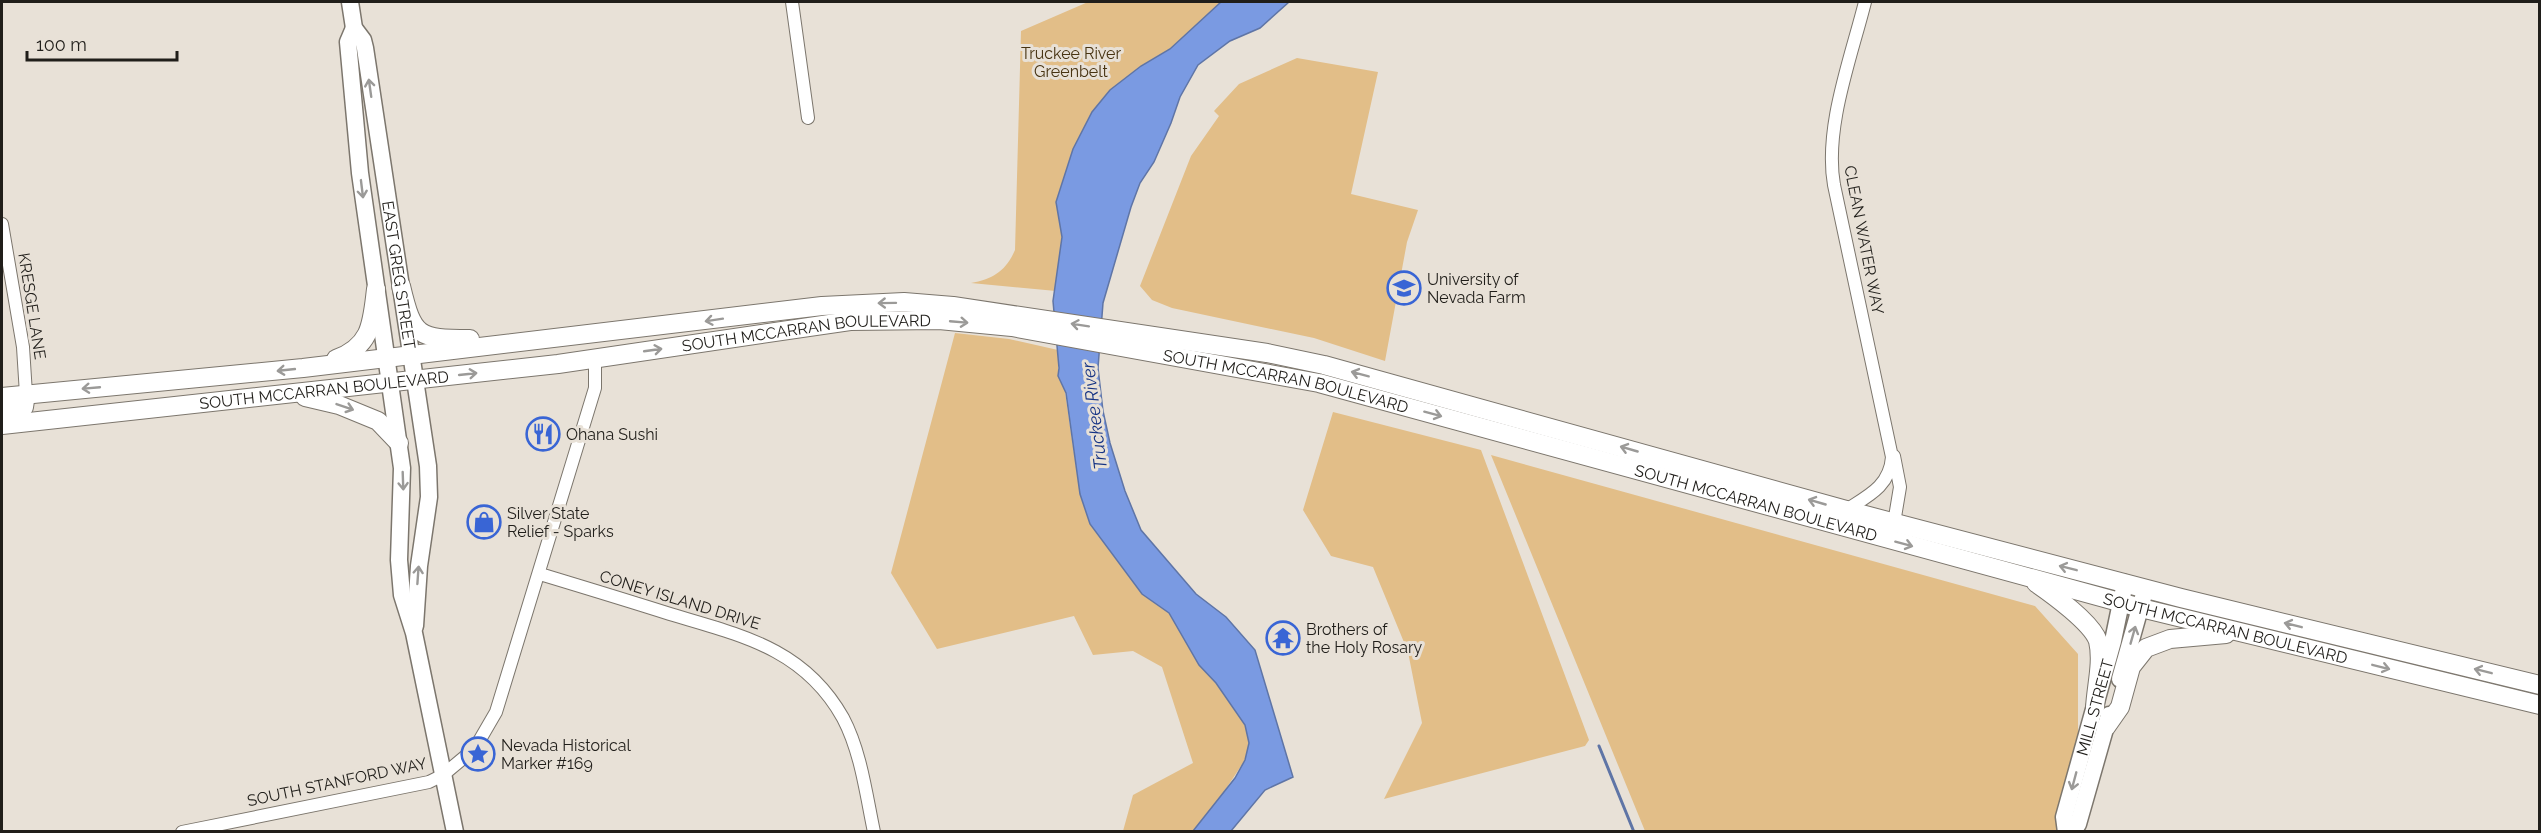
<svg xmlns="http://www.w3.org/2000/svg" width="2541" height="833" font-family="Raleway,sans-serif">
	<rect width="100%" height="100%" fill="#e8e1d7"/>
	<path fill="#e2be88" d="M1088,2H1221L1170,49L1141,66L1110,90L1092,112L1073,149L1056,202L1062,237L1056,291L971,283C993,279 1006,271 1015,250L1021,31Z
		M1297,58L1378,72L1351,194L1418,210L1407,242L1385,361L1314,338L1172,308L1152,300L1140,286L1191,156L1219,116L1214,111L1239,84Z
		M955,333L1009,339L1058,350V376L1064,385L1080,494L1090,524L1142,594L1169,613L1199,665L1216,683L1246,725L1249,743L1245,760L1198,831H1123L1133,795L1193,763L1162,667L1133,651L1093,655L1074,616L937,649L891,573Z
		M1333,412L1481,450L1589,740L1585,746L1384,799L1422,723L1408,652L1373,567L1331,556L1303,510Z
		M1491,455L2035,606L2078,654V750L2056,831H1645Z"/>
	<path fill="#7a9ae2" stroke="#5f75a6" stroke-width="1.5" d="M1221,2H1289L1260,28L1230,41L1198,65L1180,97L1171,123L1154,162L1140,183L1131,207L1103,303L1098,368L1103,411L1110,443L1125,491L1141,530L1196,594L1226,617L1255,650L1293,777L1265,790L1231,831H1193L1235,778L1245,760L1249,743L1245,725L1216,683L1199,665L1169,613L1142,594L1090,524L1080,494L1066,393L1058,376L1059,368L1053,301L1062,237L1056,202L1073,149L1092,112L1110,90L1141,66L1170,49Z"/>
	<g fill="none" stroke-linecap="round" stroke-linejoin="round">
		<path stroke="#5f75a6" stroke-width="3" d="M1599,746L1634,832"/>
		<g stroke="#7c766d" stroke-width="14">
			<path id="minor" d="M792,2L808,118
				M2,224L23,347L26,394
				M1846,510C1868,496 1890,486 1892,457L1834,185C1824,128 1851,58 1865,2
				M1894,523L1900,487L1894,456
				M540,574C583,587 626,600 670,614C740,635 804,648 843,718C861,752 866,794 874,832
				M182,832L429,782L443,775L467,755L478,743L496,712L595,388V358"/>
		</g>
		<g stroke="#7c766d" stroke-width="19">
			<g id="secondary">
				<path id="s1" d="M350,2L354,28L363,40L365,48L428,466L429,497L419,566L415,626"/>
				<path d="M354,28L348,42L360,173L402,468L399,560L402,595L414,633L455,832"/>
				<path d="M2120,679L2144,594"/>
				<path id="s2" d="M2066,832L2064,817L2113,641L2125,583"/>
				<path d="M2073,832L2078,824L2109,715"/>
			</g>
		</g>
		<g stroke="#7c766d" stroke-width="20">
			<g id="primary">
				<path d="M401,286C413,337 418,339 470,339"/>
				<path d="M336,359C372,346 372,322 376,289"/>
				<path d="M2,397L303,368L822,306L904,302L953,306L1267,353L1324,365L1846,510L2181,598L2540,685"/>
				<path d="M305,397L339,405L378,421L399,443"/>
				<path d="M2,412L19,410L24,407L26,394"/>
				<path id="s3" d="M2,425L558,364L850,321L939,320L1012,327L1319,383L2141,608L2540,705"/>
				<path d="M2036,583C2052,594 2092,623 2098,641C2103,662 2096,687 2095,708"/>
				<path d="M2106,727L2120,707L2131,667L2146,648L2170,639L2226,634"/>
			</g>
		</g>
		<use href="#minor" stroke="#fff" stroke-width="12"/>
		<use href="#secondary" stroke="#fff" stroke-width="16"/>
		<use href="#primary" stroke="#fff" stroke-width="18"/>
	</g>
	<defs><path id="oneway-shaft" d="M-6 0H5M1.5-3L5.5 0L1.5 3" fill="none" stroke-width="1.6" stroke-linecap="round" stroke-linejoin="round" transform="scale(1.5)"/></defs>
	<g stroke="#9b9a98">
		<use href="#oneway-shaft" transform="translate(370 88) rotate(-98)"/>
		<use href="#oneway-shaft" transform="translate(362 189) rotate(83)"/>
		<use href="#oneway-shaft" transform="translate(887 303) rotate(179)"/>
		<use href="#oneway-shaft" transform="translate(714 320) rotate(171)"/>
		<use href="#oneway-shaft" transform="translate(959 322) rotate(5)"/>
		<use href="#oneway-shaft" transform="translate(1080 325) rotate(-171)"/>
		<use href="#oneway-shaft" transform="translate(653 350) rotate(-8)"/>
		<use href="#oneway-shaft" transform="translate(286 370) rotate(174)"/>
		<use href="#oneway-shaft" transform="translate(468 374) rotate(-6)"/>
		<use href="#oneway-shaft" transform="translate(1360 374) rotate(-165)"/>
		<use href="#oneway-shaft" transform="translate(91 388) rotate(175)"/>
		<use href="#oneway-shaft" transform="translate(345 407) rotate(19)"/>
		<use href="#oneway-shaft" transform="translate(1433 414) rotate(15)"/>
		<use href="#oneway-shaft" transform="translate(1629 449) rotate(-164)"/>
		<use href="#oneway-shaft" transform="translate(403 481) rotate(88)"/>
		<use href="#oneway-shaft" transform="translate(1817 502) rotate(-164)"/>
		<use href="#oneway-shaft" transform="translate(1904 544) rotate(15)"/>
		<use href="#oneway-shaft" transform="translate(2068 568) rotate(-166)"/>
		<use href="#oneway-shaft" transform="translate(418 575) rotate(-86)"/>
		<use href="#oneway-shaft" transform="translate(2293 625) rotate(-166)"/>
		<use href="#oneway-shaft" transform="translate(2133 635) rotate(-74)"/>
		<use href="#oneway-shaft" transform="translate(2381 667) rotate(14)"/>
		<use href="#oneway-shaft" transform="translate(2483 671) rotate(-166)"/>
		<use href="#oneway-shaft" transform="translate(2074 781) rotate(105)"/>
	</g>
	<defs>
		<g id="school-ring" transform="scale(1.725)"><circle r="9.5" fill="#e8e1d7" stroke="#3965d5" stroke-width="1.5"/><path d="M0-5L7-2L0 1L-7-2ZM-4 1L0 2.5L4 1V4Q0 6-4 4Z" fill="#3965d5"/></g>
		<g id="restaurant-ring" transform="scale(1.725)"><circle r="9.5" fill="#e8e1d7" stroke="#3965d5" stroke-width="1.5"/><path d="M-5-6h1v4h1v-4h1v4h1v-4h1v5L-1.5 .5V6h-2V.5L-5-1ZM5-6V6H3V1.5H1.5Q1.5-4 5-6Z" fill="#3965d5"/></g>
		<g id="shop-ring" transform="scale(1.725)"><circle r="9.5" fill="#e8e1d7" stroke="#3965d5" stroke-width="1.5"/><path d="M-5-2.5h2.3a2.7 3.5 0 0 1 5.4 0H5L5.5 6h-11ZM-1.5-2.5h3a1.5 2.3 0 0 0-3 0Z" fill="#3965d5"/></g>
		<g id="temple-ring" transform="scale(1.725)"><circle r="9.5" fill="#e8e1d7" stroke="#3965d5" stroke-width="1.5"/><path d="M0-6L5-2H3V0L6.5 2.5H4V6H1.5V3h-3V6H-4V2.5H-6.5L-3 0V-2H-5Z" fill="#3965d5"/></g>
		<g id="sight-ring" transform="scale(1.725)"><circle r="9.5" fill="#e8e1d7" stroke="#3965d5" stroke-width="1.5"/><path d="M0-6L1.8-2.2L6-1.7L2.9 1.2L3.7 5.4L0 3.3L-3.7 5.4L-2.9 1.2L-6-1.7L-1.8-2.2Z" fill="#3965d5"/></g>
	</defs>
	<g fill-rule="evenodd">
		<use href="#school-ring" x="1404" y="288"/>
		<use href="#restaurant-ring" x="543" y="434"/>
		<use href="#shop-ring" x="484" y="522"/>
		<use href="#temple-ring" x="1283" y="638"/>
		<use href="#sight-ring" x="478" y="754"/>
	</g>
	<g text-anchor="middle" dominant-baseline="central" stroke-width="6" stroke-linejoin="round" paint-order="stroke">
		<g font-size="16" fill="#473311" stroke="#e8e1d7">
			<text x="1071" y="53">Truckee River<tspan x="1071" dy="18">Greenbelt</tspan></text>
		</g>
		<g font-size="16" fill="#201e1a" stroke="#e8e1d7">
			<text transform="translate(1864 240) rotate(79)">CLEAN WATER WAY</text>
			<text stroke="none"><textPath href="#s1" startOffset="279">EAST GREG STREET</textPath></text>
			<text transform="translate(32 306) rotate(81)">KRESGE LANE</text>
			<text stroke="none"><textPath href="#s3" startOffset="810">SOUTH MCCARRAN BOULEVARD</textPath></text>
			<text stroke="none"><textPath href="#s3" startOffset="1296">SOUTH MCCARRAN BOULEVARD</textPath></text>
			<text stroke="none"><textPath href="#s3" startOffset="324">SOUTH MCCARRAN BOULEVARD</textPath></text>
			<text stroke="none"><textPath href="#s3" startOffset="1782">SOUTH MCCARRAN BOULEVARD</textPath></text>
			<text transform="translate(680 600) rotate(17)">CONEY ISLAND DRIVE</text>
			<text stroke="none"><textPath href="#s3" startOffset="2268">SOUTH MCCARRAN BOULEVARD</textPath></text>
			<text stroke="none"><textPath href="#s2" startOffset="129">MILL STREET</textPath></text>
			<text transform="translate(337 782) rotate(-12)">SOUTH STANFORD WAY</text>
		</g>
		<g font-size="16" fill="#201e1a" stroke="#e8e1d7" text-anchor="start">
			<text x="1427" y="279">University of<tspan x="1427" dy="18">Nevada Farm</tspan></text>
			<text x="566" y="434">Ohana Sushi</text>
			<text x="507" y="513">Silver State<tspan x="507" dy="18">Relief - Sparks</tspan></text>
			<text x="1306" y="629">Brothers of<tspan x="1306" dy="18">the Holy Rosary</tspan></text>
			<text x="501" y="745">Nevada Historical<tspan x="501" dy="18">Marker #169</tspan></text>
		</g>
		<g font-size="18" font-style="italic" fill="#153384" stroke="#e8e1d7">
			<text transform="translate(1094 416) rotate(-97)">Truckee River</text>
		</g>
	</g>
	<rect width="2541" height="833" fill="none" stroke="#201e1a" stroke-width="6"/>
	<path d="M27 51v9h150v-9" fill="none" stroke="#201e1a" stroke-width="3"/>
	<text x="36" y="51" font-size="18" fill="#201e1a" stroke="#e8e1d7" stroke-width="4.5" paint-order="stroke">100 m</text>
</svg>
